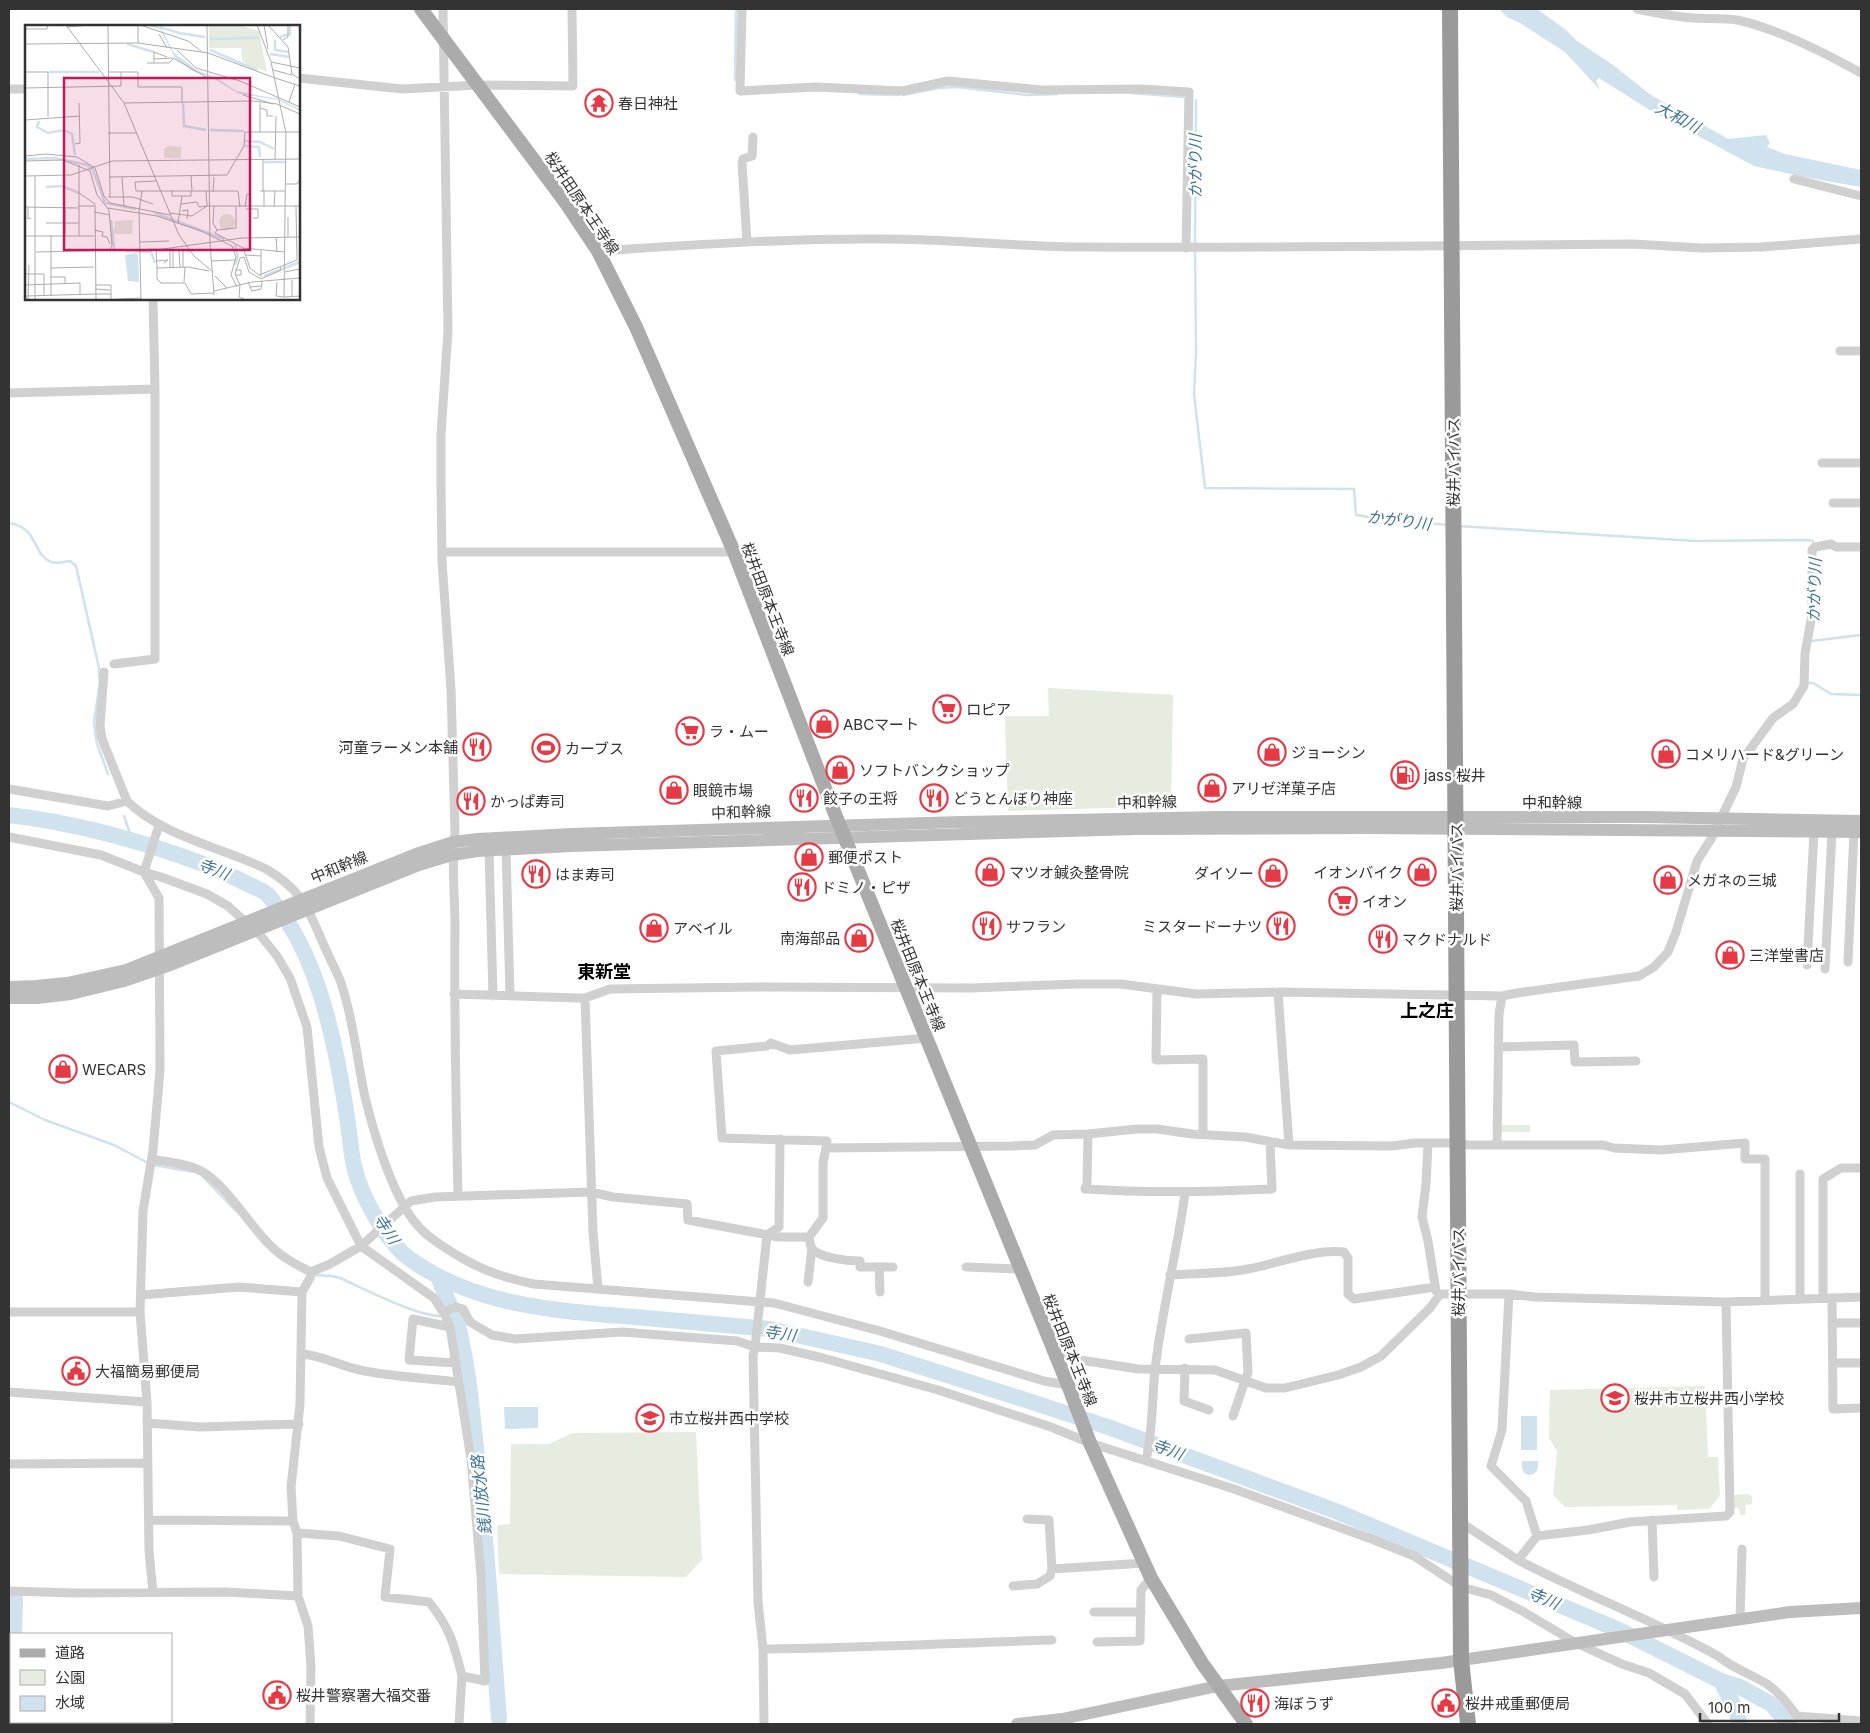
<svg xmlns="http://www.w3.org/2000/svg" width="1870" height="1733" font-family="Inter,'Noto Sans JP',sans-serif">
	<rect width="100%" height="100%" fill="#fff"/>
	<path fill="#e6ecdf" d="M1048,688L1173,695L1171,806L1008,811L1005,716H1049Z
		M1499,1125H1530V1132H1499Z
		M1705,1386L1708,1457H1718L1720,1496L1709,1509L1677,1510V1505L1565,1507L1553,1495L1557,1451L1549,1438L1550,1390Z
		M696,1432L702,1560L686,1577L499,1574L497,1525L510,1524L511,1444H549L572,1433Z
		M1748,1494L1752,1497V1504L1747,1505L1746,1502L1745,1515H1741L1738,1508H1733L1734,1495Z"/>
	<path fill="#cfe2ee" d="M1499,9H1537L1566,30L1577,41L1613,65L1651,95L1728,139L1766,135L1770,143L1767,147L1785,154L1861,170V187L1809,178L1754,166L1648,109L1599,78L1596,81L1600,90L1565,52L1520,23L1507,17Z
		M504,1407H538V1428L505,1429Z
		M1521,1416H1537V1450H1521Z
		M1522,1461H1538C1538,1469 1538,1474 1529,1475C1521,1473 1522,1468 1522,1461Z"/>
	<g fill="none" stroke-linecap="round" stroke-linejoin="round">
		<path stroke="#cfe2ee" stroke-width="2.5" d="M735,80L736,9
			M1132,93L1183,97
			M859,94L898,95
			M903,95L938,88L957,87L1027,95L1057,94
			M1196,100L1195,242L1196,353L1194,394L1205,488L1354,489L1356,515L1375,518L1448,525
			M9,523C38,527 33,555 51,562C56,564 64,562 70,561L76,566L99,668V678
			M1458,526L1696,541L1808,540L1813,541L1814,545
			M1811,641L1861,635
			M1808,682V683H1813L1831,694L1861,695
			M99,688L94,723L97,744L108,774
			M124,816L132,839
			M9,1102L45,1120L114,1145L148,1163
			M153,1165L194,1172
			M202,1176L236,1211
			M313,1275L332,1276L340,1278C365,1289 417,1317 443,1316"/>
		<path stroke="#cfe2ee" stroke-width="16" d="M9,815C77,823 142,841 206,865C223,872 238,879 254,887C258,889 264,891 268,895C272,899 276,906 280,911C322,967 338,1056 348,1124C350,1138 351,1152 354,1166C360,1194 386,1242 410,1259C475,1306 557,1311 635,1317C680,1321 725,1325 770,1329L881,1354L1007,1394L1108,1427L1338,1512L1619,1630L1721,1681L1740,1687L1771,1704L1789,1724
			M438,1276C444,1294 453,1309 458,1326C469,1369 472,1413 477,1457C487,1544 492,1631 499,1719
			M9,1597L15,1598L14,1634
			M1721,1681L1737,1712L1739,1724
			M11,1724V1720"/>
		<path stroke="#d0d0d0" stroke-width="9" d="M443,9L448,331L441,434V485L442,561L451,690L455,832C451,864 455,895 455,927C454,1017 456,1106 458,1196
			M742,9L740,91L816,87L902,91L948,81L1041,90L1142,89L1189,92L1186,248
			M1637,9C1656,13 1676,17 1694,18C1709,19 1723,18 1737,20C1775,28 1827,54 1861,73
			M299,78L402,89L478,85L573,86L572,9
			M9,89H26
			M1794,179L1861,196
			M747,242L742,162L743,159L752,156L753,137
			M598,251C693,245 788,238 884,239C951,239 1019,247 1086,247C1269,248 1451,246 1633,244L1702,248L1762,247L1861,239
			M1840,351H1861
			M9,393L155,389
			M1822,463H1861
			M1833,503H1861
			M442,552H734
			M114,664L155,659V389L153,299
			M104,672L100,726L102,739L127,801
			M9,789L108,806L127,801C164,837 221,847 266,869C306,892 309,913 327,952C332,964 339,975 342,986C354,1022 357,1061 365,1097C374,1134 391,1190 413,1220C422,1232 432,1239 444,1247C474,1267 499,1277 534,1284L774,1303L880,1331L1044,1381L1068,1385
			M9,837L101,855L144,872L161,877L207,894L228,906L261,936L277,956L290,978L307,1027L319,1147L327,1178L361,1246L434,1298L445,1315L450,1327L471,1459L481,1575L485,1681L462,1676L459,1724
			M506,849L510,996
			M489,850L493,996
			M1848,962L1854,832
			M1807,965L1814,832
			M1825,969L1832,832
			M1157,989L1156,1060L1203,1059V1134
			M1278,992L1289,1145
			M454,994L577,998H585L610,989L757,987L971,988L1078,984H1121L1196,994L1278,992L1502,996L1517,993L1639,976L1654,967L1668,952L1676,932L1697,861L1711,839L1736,787L1743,759L1773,718L1793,704L1804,686L1805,653L1812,615V550L1815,547L1831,544L1836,547H1861
			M585,998L593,1232L598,1289
			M927,1038L790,1050L771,1043L767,1046L716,1051L722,1138L827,1141L826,1148L1013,1146L1035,1145L1053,1135L1088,1134L1137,1129H1157L1192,1134L1245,1137L1289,1145L1392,1146L1415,1143H1458L1468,1145H1603L1614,1148L1661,1150L1745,1143V1159H1765V1300
			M1498,1047L1574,1045L1575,1062L1636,1061
			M1088,1134L1087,1184L1085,1189C1147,1193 1209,1192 1272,1189L1270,1142
			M1428,1144L1426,1184L1422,1217L1428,1241L1436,1291
			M1497,1145L1499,1014L1502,996
			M152,1159C166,1162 184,1163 197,1169C224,1180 250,1227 272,1247C283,1258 297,1265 311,1272
			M1800,1174V1299
			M809,1237C810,1240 810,1246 812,1249C820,1258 848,1261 860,1261V1267H893
			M809,1237L823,1218V1163L826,1148
			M879,1267L880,1292
			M966,1267L1020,1269
			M311,1272L330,1264L361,1246L411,1201L435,1197L591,1192L613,1197L687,1204L688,1220L779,1237H809
			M1170,1275C1196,1273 1223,1274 1248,1269C1279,1263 1313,1249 1344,1252L1348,1258V1294L1354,1299L1435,1287
			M808,1282L812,1248
			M1509,1294L1502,1430L1491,1466L1526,1501L1537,1536L1588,1530L1630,1522L1726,1516L1730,1512L1726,1302
			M141,1295L239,1287L302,1292
			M1823,1298V1179L1841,1168H1861
			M1832,1298L1833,1409L1861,1408
			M9,1312H140
			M443,1312L456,1307L463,1309L470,1322L492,1335L515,1339L622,1332L737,1341L755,1347L780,1348L823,1358L938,1390L1051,1427L1090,1443L1234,1489L1374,1540L1414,1556L1461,1587L1491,1595L1524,1612L1576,1643L1622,1664L1649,1673L1685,1694L1708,1724
			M1832,1323H1861
			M450,1327L413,1319L409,1360L456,1363
			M1189,1339L1246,1333L1248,1372L1233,1416
			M301,1354C322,1355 340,1366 360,1370C392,1377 426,1378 459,1382
			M1055,1356L1138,1369L1215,1370L1266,1388H1285L1338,1375L1361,1367L1381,1356L1430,1308L1440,1294H1509L1535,1297L1726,1302L1861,1297
			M1833,1363H1861
			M1185,1368L1184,1401L1209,1410
			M9,1392L147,1402
			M147,1423L200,1427L299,1424
			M1146,1460C1153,1430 1152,1399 1155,1369C1162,1310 1177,1252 1185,1193
			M9,1464L147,1463
			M1027,1519L1049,1520L1052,1569L1144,1563
			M149,1520L293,1521
			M1652,1520L1654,1577
			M1460,1522L1518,1560
			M297,1533L339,1536L390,1549L385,1597L429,1602C450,1628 454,1644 462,1676
			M1537,1536L1518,1560C1583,1594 1653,1620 1718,1656C1732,1668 1751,1674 1767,1684C1779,1692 1788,1704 1797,1716L1861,1721
			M1013,1586L1037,1584L1050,1576L1052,1569
			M9,1591L74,1593L226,1592L298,1596
			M153,1592L149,1551L147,1402L140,1312L143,1211L153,1150L160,1070L159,898L144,872L159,825
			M1094,1612H1141
			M1740,1619L1742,1549
			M1097,1642L1140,1641L1141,1590L1151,1578
			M763,1649C859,1648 955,1643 1052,1640
			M310,1724L311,1667L308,1626L298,1596L297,1533L293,1521L291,1487L300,1404L302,1292L310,1278L311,1272
			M764,1724L763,1649L758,1602L753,1356L755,1347L767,1235L779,1227L780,1139"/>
		<path stroke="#bdbdbd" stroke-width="12" d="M9,987L36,986L67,983L126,970L416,854L453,842L478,839L571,834L961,822L1219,817H1645L1861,821
			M9,998H37L71,994L124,981L173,964L419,865L452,855L478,851L571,846L1136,829L1360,828L1861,832
			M1017,1724L1062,1719L1218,1686L1441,1663L1790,1612L1861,1608"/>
		<path stroke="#ababab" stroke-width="14" d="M421,9L566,203L598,251L636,327L734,552L835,814L1068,1385L1090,1443L1151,1578L1202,1663L1246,1724"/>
		<path stroke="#9a9a9a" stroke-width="16" d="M1450,9L1461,1660L1468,1724"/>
	</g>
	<defs>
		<g id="temple-ring" transform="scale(1.4375)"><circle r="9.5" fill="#fff" stroke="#e63946" stroke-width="1.5"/><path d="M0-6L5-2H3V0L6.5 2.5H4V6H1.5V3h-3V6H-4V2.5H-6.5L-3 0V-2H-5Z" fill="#e63946"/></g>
		<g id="supermarket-ring" transform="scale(1.4375)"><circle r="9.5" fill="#fff" stroke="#e63946" stroke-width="1.5"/><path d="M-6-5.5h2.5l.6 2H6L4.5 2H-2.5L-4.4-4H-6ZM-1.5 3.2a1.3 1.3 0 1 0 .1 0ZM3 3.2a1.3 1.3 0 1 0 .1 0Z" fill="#e63946"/></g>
		<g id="shop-ring" transform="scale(1.4375)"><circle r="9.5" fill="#fff" stroke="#e63946" stroke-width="1.5"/><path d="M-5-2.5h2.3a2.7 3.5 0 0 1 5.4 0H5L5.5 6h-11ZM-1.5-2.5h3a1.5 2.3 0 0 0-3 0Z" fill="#e63946"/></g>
		<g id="restaurant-ring" transform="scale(1.4375)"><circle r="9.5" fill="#fff" stroke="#e63946" stroke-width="1.5"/><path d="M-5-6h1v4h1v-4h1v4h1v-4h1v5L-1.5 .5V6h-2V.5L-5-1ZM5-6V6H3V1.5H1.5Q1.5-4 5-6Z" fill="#e63946"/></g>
		<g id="stadium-ring" transform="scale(1.4375)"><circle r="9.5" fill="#fff" stroke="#e63946" stroke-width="1.5"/><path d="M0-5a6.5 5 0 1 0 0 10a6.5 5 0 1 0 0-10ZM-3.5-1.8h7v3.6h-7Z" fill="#e63946"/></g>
		<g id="fuel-ring" transform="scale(1.4375)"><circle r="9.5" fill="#fff" stroke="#e63946" stroke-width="1.5"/><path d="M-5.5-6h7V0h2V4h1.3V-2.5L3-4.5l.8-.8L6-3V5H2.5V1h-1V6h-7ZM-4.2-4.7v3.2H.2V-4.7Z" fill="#e63946"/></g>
		<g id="civic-ring" transform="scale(1.4375)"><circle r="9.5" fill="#fff" stroke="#e63946" stroke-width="1.5"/><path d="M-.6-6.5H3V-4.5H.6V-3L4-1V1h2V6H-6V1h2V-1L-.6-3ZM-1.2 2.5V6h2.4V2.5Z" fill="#e63946"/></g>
		<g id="school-ring" transform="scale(1.4375)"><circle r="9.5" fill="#fff" stroke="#e63946" stroke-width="1.5"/><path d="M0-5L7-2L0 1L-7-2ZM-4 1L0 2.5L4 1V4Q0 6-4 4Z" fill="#e63946"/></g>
	</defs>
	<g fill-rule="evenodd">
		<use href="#temple-ring" x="599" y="103"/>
		<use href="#supermarket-ring" x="947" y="709"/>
		<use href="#shop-ring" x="824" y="724"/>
		<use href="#supermarket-ring" x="690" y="731"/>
		<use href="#restaurant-ring" x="477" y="747"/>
		<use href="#stadium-ring" x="546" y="748"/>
		<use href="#shop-ring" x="1272" y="752"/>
		<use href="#shop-ring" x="1666" y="754"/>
		<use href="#shop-ring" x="840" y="770"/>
		<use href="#fuel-ring" x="1405" y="775"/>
		<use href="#shop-ring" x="1212" y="788"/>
		<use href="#shop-ring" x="674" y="790"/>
		<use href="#restaurant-ring" x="804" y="798"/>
		<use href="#restaurant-ring" x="934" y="798"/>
		<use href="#restaurant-ring" x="471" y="801"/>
		<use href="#shop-ring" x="809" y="857"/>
		<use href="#shop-ring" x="990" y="872"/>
		<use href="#shop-ring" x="1422" y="872"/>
		<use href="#shop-ring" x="1273" y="873"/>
		<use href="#restaurant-ring" x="536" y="874"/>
		<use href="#shop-ring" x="1668" y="880"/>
		<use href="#restaurant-ring" x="802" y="887"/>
		<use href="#supermarket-ring" x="1343" y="901"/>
		<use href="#restaurant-ring" x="987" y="926"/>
		<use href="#restaurant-ring" x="1281" y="926"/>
		<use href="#shop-ring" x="654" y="928"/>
		<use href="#shop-ring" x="859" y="938"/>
		<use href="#restaurant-ring" x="1383" y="939"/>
		<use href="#shop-ring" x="1730" y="955"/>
		<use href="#shop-ring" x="63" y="1069"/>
		<use href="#civic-ring" x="76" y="1371"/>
		<use href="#school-ring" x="1615" y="1398"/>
		<use href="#school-ring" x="650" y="1418"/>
		<use href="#civic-ring" x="277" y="1695"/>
		<use href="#restaurant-ring" x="1255" y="1703"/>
		<use href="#civic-ring" x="1446" y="1703"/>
	</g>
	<g text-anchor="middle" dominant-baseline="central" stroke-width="5" stroke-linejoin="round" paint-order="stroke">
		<g font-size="15" fill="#333" stroke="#fff" text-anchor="start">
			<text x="618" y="103">春日神社</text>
			<text x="966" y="709">ロピア</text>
			<text x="843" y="724">ABCマート</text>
			<text x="709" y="731">ラ・ムー</text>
			<text x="458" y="747" text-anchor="end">河童ラーメン本舗</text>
			<text x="565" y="748">カーブス</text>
			<text x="1291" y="752">ジョーシン</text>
			<text x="1685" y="754">コメリハード&amp;グリーン</text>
			<text x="859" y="770">ソフトバンクショップ</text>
			<text x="1424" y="775">jass 桜井</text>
			<text x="1231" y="788">アリゼ洋菓子店</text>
			<text x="693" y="790">眼鏡市場</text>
			<text x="823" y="798">餃子の王将</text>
			<text x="953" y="798">どうとんぼり神座</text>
			<text x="490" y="801">かっぱ寿司</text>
			<text x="828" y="857">郵便ポスト</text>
			<text x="1009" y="872">マツオ鍼灸整骨院</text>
			<text x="1403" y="872" text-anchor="end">イオンバイク</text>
			<text x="1254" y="873" text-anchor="end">ダイソー</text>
			<text x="555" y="874">はま寿司</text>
			<text x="1687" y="880">メガネの三城</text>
			<text x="821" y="887">ドミノ・ピザ</text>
			<text x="1362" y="901">イオン</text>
			<text x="1006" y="926">サフラン</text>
			<text x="1262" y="926" text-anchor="end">ミスタードーナツ</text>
			<text x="673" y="928">アベイル</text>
			<text x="840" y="938" text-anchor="end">南海部品</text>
			<text x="1402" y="939">マクドナルド</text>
			<text x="1749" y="955">三洋堂書店</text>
			<text x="82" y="1069">WECARS</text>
			<text x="95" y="1371">大福簡易郵便局</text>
			<text x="1634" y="1398">桜井市立桜井西小学校</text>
			<text x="669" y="1418">市立桜井西中学校</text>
			<text x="296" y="1695">桜井警察署大福交番</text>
			<text x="1274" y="1703">海ぼうず</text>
			<text x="1465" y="1703">桜井戒重郵便局</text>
		</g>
		<g font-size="15" fill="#333" stroke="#fff">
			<text transform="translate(582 203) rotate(56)">桜井田原本王寺線</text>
			<text transform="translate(1453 462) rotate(-90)">桜井バイパス</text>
			<text transform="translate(768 599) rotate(69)">桜井田原本王寺線</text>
			<text transform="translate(1147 802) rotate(-1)">中和幹線</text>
			<text x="1552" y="802">中和幹線</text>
			<text transform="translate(741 812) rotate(-2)">中和幹線</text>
			<text transform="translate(339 867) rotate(-22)">中和幹線</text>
			<text transform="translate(1456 867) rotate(-90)">桜井バイパス</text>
			<text transform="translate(918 975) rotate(68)">桜井田原本王寺線</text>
			<text transform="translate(1458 1272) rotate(-90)">桜井バイパス</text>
			<text transform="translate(1070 1350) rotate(68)">桜井田原本王寺線</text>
		</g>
		<g font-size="16" font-style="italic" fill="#3f7597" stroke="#fff">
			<text transform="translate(1678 117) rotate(28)">大和川</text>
			<text transform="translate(1195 166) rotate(-90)">かがり川</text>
			<text transform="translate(1399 520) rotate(7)">かがり川</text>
			<text transform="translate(1814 590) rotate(-88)">かがり川</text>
			<text transform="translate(214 869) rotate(21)">寺川</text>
			<text transform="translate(387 1229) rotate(57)">寺川</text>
			<text transform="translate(780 1333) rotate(8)">寺川</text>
			<text transform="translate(1168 1449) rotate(20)">寺川</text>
			<text transform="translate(481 1495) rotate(-96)">銭川放水路</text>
			<text transform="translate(1544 1598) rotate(23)">寺川</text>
		</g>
		<g font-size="18" font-weight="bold" fill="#000" stroke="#fff">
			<text x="604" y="971">東新堂</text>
			<text x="1427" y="1010">上之庄</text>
		</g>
	</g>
	<g transform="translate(25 25)">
		<rect width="275" height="275" fill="#fff"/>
		<path d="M184,0H214L234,6L242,47L233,43L232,46L217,36L216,23H184ZM143,121L156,122V133H139V124ZM194 197a8 8 0 1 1 16 0a8 8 0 1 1-16 0ZM108,195L107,209H89L90,196Z" fill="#e6ecdf"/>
		<path d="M120,0L131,1L136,3L149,28L172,45L192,53L211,66L253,74L273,83L275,86L253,75L214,69L188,53L167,46L150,33L135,4ZM111,228L113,230L114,257L103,256L100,230Z" fill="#cfe2ee"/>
		<path fill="none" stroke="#cfe2ee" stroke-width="2.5" d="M135,2L154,8M154,8L180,12M255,12L265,9V0M185,14L234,13M250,15V25L264,27M102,19L129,27M185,25L232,45M245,29L264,32M24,47H74M158,78L159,101L181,105M14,96L12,102L23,108L39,105L47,109L50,130M185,105L219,106M220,116L235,117L249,124M220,121L234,122L235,132M0,134L30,133L62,140L68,145L80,178L111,184M239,137H260M21,162L37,161L54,168M130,188L199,214M86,195L89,224M100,226L126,227L130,238M210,240L213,231L210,220M239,251L275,237"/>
		<path fill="none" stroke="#adadad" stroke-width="1" d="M41,0L99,78L154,210L169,231L188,247M83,0L85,172M115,0L163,16L176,26M182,0L185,218L189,270M232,0L246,37L261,108L259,272M239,0L243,24M243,0L263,22L267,49L275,54M42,2L65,0M0,4H22L23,0M134,9L142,23M258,15L263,12V0M113,18V0M0,19L113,18L183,28L250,53M152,25L171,43L215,56L275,82M129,34L148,33L183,53M246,37L275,43M122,38H144L148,34M129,38V27L142,32M248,45L267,50M0,47H23V92M83,47H113V62H157V77M250,53L275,61M0,63L96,61V47M218,70L248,79M264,77L270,59M99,78L228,76L252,79L275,89M235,83L242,85V91H248M0,95L55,91M235,107V78M83,108H112M50,119L55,118L54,78M0,131L21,129L52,132L70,143L79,171L85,178L145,190M250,134L251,91M0,136L38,135L65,146L72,170L84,185L87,220L85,225M54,140V211M0,151L46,150L87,136L275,134M10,151V275M166,151L167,166M84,152L202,150L219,121L220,107H275M97,152L99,181M131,156L110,157L111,166H213L215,182M261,159H272L275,154M147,165V171H166V166M181,166L182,181M235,166H260M238,166V134M188,167L189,152M54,168L70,179M83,172H108L128,179M70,179L71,275M156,179L172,177L174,182L182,181M53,181H69M189,181L188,198L192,205L211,203V182M0,182L53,183M3,182V194L6,193M220,182L222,169H225V182M239,182V165M249,182L250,166M83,183L132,191L176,206L207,221L211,232L206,250L212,262M221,184H233V193H228M157,186L163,185L162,194M69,187L85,190M145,188L167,191L182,181H275M21,198H54M153,198L157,171M69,205L78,207L77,211L82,212L85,219M192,205L190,208L218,223L260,227M26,210V271M0,211H69M40,211V183M251,212L252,227M263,212V192M115,217L144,216M218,223L225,243L234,250L272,235L271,181M131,224L132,243M145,224L165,226M236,225V252M145,226V242M148,226V242M154,226L155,242M158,226V242M11,227L138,224L217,213L275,212M221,230L236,231M131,236L143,235L139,238M187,236L210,235M26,243L69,242M210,245H216V250H211M184,246L163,242L132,243V254L136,258H160L166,269L189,268M260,247L275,244M0,249H19V271M190,251L202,263M26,252H40V258M267,255V272M159,257L160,242M223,257L225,262L236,261M252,257L251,271L259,272M0,260L55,258V270M70,260H86V274M225,262L227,266L236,264L237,256M70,264L85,265M189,266L227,257L275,253M70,269H86M0,271L70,269M259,272L275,271M3,275L4,240M78,275L116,273M116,275L114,187L117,166M221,275L214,272L215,260L210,249L215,233L219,232L224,247L236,254L256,245L255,242"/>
		<path fill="#c2185b" fill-opacity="0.15" stroke="#c2185b" stroke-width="2.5" d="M39,53H225V225H39Z"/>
		<rect width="275" height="275" fill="none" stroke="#333" stroke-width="2.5"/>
	</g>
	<rect width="1870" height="1733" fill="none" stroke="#333333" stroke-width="20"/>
	<rect x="10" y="1633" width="162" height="90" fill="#ffffff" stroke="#adadad"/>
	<rect x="20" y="1649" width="25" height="8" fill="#ababab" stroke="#adadad"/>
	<text x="55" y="1658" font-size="15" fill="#333333">道路</text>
	<rect x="20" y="1670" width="25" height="15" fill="#e6ecdf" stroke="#adadad"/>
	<text x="55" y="1683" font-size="15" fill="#333333">公園</text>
	<rect x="20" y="1696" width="25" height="15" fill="#cfe2ee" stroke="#adadad"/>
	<text x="55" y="1708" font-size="15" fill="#333333">水域</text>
	<path d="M1700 1713v8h139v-8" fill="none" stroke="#333333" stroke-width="2.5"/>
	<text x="1708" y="1713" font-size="15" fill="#333333" stroke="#ffffff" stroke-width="4" paint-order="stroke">100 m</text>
</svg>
